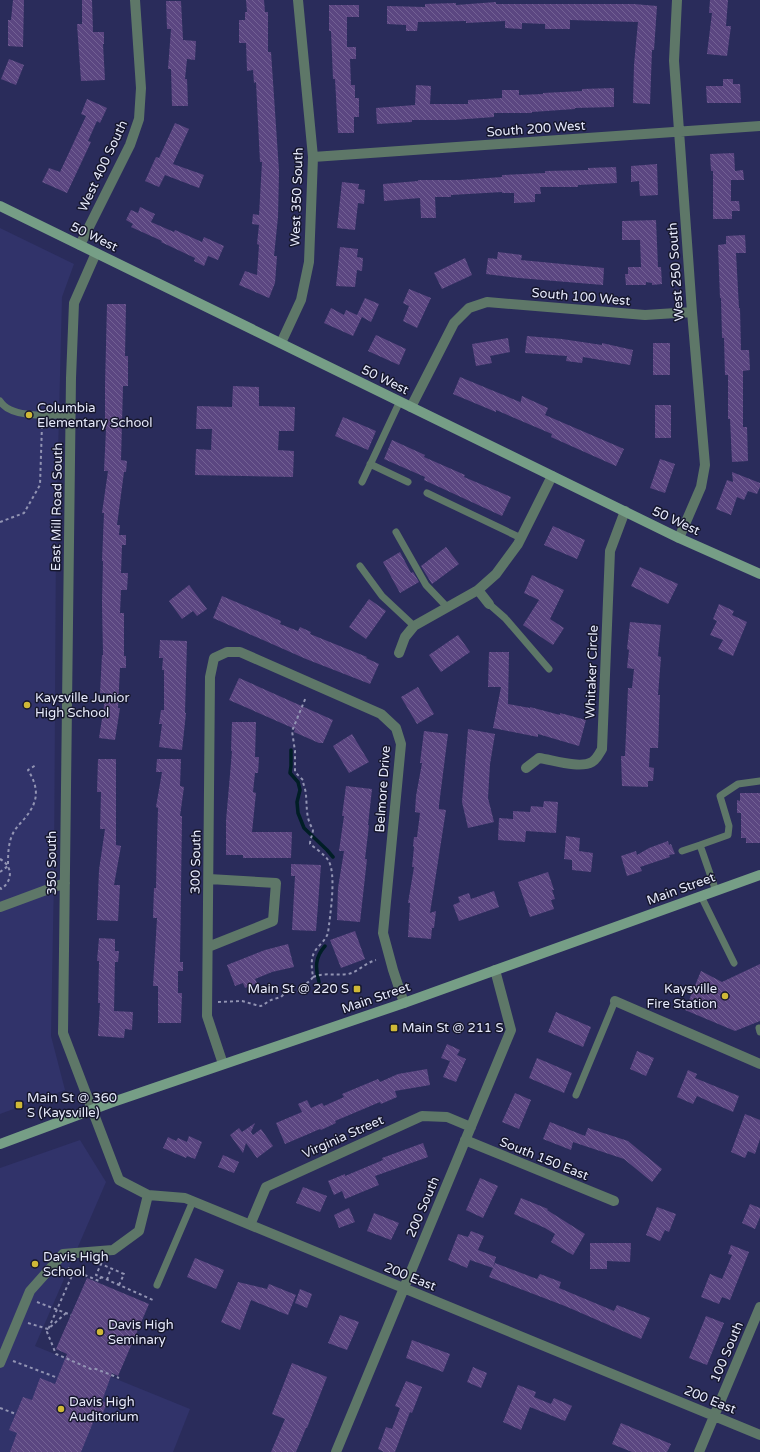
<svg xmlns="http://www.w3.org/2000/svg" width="760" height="1452" font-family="'Varela Round',sans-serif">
	<defs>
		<pattern id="building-back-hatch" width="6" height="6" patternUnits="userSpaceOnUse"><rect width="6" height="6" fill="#5b4681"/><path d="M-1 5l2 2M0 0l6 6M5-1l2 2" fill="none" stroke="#736194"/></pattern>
	</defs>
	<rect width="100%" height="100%" fill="#2a2c5b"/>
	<path fill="#31336a" d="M0,228L74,264L62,297L56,534L54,877L51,1036L65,1090L0,1114Z
		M80,1140L106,1182L35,1346L190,1409L173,1452H0V1168Z"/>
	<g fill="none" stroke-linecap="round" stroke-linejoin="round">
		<path stroke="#011e26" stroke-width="3.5" d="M291,750V766L290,773L298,782L300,790L297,802L298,813L304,828L327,850L333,857
			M319,982C315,968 315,957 325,946"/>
	</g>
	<path fill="url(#building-back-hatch)" d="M13,0H24L23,47L8,46V20H11Z
		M82,0H92L93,32H104V44H103L105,80L81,81L77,24H82Z
		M246,0H264L265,12H268V52H271L279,171L278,217L274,256H277L275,283L269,298L239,285L245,271L257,275L259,245L257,244L259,225L252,224L253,214L259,215L262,162H260L256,82L254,83L253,70L247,71L246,43H239V20H245V12H247Z
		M710,0H728L726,26H731L727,56L707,54L712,13H709Z
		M166,1H181L183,40L196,41L195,60L187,59L185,79H187L188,106H172L171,69H168L171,29H167Z
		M496,2V4H634L657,6L654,50H652L650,104L633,103L634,65L638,22L570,20V29H545V24L522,23V29L505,28V21L466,23V21L418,22L417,31H406V25L387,24V6L425,7V4L456,3V5Z
		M329,5H359V17H347V47H356V59H350L351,85H355V98H359V117H354V133H338L335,79H333L331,31H329Z
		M9,59L24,65L16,85L1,79Z
		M723,79H733V84H740L741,103H707L706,86H723Z
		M416,85L431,86L430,104H468V100L502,98V90H519V95L543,94V93L582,91V89L614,88V107L575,108V109L532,112V113H494V117L454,120H412V122L377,124L376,108L415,105Z
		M87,99L107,108L100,123L97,121L88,141L91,142L67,193L42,182L49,168L60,172L86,116L81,114Z
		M175,123L189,129L173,164L204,175L199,188L165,175L159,187L145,181L156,157L159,158Z
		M734,153L735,171L743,170L744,180H731V201H739L740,211H732V219H713V171H711L710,154Z
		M657,164L658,195L640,196L639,181L631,182V166Z
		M616,167L617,183L578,185V187H540L541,194H535V202L514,203V193H502V192L451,195V197H435L436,218H421L420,198L384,201L383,184L418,181V180H460L502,177V175L545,173V171L588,170V168Z
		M342,182L359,184L358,189L365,190L364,204L358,203L355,230L337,228Z
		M140,207L155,214L151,222L174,232L175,230L202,242L204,237L224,246L218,260L208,256L204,266L194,261L195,258L161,242L162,241L131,227L133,224L126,220L131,210L138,213Z
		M656,220L658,267H661L662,284L652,285V283L646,282V285H626L625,274H628V267H641L640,240H622V221Z
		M745,235L746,253H736L739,308H740L741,350H749L750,370L743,371V427H747L748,461L732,462L730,419H728V375H725L724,338H722L721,298H720L718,245L726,244V236Z
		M340,247L358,249L357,257L363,258L362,271L357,270L355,287L336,286Z
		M498,252L522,255L521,260L604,268L603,285L519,278L486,274L488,258L497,259Z
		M465,258L472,275L442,289L434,273Z
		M409,289L431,298L417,328L403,321L409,306L403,303Z
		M365,298L379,304L371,322L362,317L353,336L324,323L331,308L344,315L346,310L357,315Z
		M107,304H126L125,356H128V386H123L121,460L127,461L126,472H124L117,525H120L119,535H126V545H122L121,573H128L127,590H121L120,613H124V656H126V668H120L118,708H120L115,740L99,738L106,693H100L102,655H103L102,603L103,561H102L104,513H102L108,471H104L106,429H105V386Z
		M376,335L406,349L399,365L368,351Z
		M527,336L562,339L602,345V343L633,350L630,365L583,357L582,363L566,361L567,356L525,353Z
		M508,338L510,352L490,356L492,363L476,366L472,344Z
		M653,343H670V375H653Z
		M460,377L520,402V404L522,396L548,408L545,415L624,449L616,466L551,437L552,434L496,410V412L453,394Z
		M233,386L259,387V406L295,407L294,431H279L278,450L294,451L293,477L195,475L196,449L211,450L212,429H196L197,406L232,407Z
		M655,405H671V438H655Z
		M343,417L376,431L368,450L335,436Z
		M392,440L425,455L424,457L465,475L464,477L511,497L502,516L424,480L425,477L384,459Z
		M660,459L675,464L665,493L650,488Z
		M732,472L760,483V487L757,494L748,491L744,500L737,497L731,515L716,509L727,480L733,482Z
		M553,526L585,540L577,559L544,545Z
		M446,547L459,564L432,584L421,566Z
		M400,552L411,573L413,572L419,582L400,593L383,562Z
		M640,567L678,584L668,604L631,586Z
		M532,575L564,590L550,619L564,628L553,645L523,625L539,600L524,593Z
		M189,585L207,609L197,616L193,611L182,619L169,601Z
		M222,596L281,621L280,624L298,631L300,627L311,632L310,634L367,657L366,658L379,664L370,684L306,659L213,618Z
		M369,599L386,611L366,639L349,627Z
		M719,604L734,611L732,615L747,622L733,656L718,649L723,640L710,635L717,621L713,619Z
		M630,622L661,625L658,656L661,657L658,695H660L658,748H650L649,767L654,768L653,781H648V787L622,786L621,756H625L628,688H632L634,669L627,668L629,650L627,649Z
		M458,635L470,652L441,672L429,655Z
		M160,640L187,641L185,713H186L182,750L159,747L162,724H159L161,710H164V670H162L163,658H159Z
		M489,652H509L508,704L530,708V707L560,715V713L586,720L579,746L538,734V737L493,728L501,687H488Z
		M239,678L333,720L323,743H319L294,732L295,729L229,700Z
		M418,687L434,714L417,724L401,697Z
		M232,722H256L255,757H259L258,773H255L253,792L256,793L252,832H292L291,858H243V855H226V821L232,751H231Z
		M468,729L495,734L490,764L488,798L494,822L468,828L462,802Z
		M424,731L448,734L439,805V809L446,810L430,913L436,911L434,928H432L431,939L408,937L410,903H408L414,867H412L414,847L413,846L414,837H417L420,813L415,812L416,796L422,763H420Z
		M352,734L369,762L349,773L333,746Z
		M98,759H116V845L121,846L114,885H120L118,921L97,920L99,870L105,829H100L101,792H97Z
		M157,759H181L180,786L184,787L180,816H182L180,962H183V971H178V993H182L181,1023H158V986H153L157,918H153L154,888H156L157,842L158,808L156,807L162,772H156Z
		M346,786L372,789L368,825H369L365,859H367L360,922L337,920L338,888L344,851H339L344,816H342Z
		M740,793H760V843H746V838H741V813H737V800L740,801Z
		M544,801L558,802L556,833L526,831L525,842L498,840L499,818L513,819V811L530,812L531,806L543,807Z
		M566,836L580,838L579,851L593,853L591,872L572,870V860L564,859Z
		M668,841L669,845L671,844L675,854L669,855L670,857L640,867L642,871L627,876L621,856L636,851L637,855L649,848Z
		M291,864L321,865L316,931L292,930L295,876H291Z
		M548,872L554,890H552L555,899L551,900L554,909L530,917L518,882Z
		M494,891L499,907L459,921L453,905L460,902L458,897L469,893L471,899Z
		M355,931L365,959L341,968L330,940Z
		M99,938L115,939V951H119L118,962H115L114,1011L133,1012L132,1030L125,1029L124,1038L98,1036L100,1003H98L99,961H97Z
		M288,944L294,967L272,972L255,979L257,983L245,988L243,983L235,986L227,965L265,950Z
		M760,964V1021L735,1031L685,1010L701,971L722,982Z
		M556,1012L591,1027L583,1047L548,1032Z
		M447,1044L460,1050L457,1055L466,1059L456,1082L443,1077L450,1061L441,1058Z
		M637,1051L654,1058L646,1076L630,1069Z
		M537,1058L572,1073L564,1093L529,1078Z
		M427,1069L430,1085L395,1091L397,1097L381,1104L380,1102L335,1121L336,1123L321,1130L320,1129L285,1144L276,1123L302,1112L298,1104L307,1100L311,1108L322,1103L324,1106L344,1097L342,1094L378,1079L380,1082L398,1074Z
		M688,1070L697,1074L695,1078L739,1096L733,1112L697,1096L693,1104L677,1097Z
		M515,1093L531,1100L519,1129L502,1122Z
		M745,1114L760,1120V1139L755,1154L748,1151L745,1158L731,1152Z
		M550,1122L585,1136L588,1128L628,1141L662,1169L652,1182L624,1159L573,1142L571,1150L543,1139Z
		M255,1123L251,1132L253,1135L261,1129L273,1146L257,1158L246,1143L243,1153L230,1135L239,1128L242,1132Z
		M189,1136L202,1142L195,1159L187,1156L186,1158L163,1148L168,1137L176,1141L178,1138L187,1142Z
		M423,1143L428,1157L375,1176L379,1185L345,1199L342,1191L334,1195L328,1181L345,1174V1176L383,1160L382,1158Z
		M223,1155L239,1162L234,1173L218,1167Z
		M480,1178L498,1186L483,1218L466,1210Z
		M303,1187L327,1196L320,1212L296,1203Z
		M521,1198L548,1209L547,1210L585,1234L573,1255L551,1242L555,1234L545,1228L514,1214Z
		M750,1204L760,1208V1217L755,1229L742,1223Z
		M657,1207L676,1214L669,1232L665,1230L660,1241L646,1235Z
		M349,1208L355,1222L339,1228L334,1215Z
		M374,1213L399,1223L391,1240L367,1231Z
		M471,1231L484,1236L478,1250L496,1257L493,1268L495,1263L537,1279L540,1274L561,1282L559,1288L614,1311L617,1305L650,1318L641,1339L565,1306L489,1277L493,1268L470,1260L467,1268L448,1260L458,1234L468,1237Z
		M590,1243H631L630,1262L607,1261V1269H590Z
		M731,1245L749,1252L730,1300L722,1297L719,1304L701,1297L710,1274L722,1279L732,1255L728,1254Z
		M195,1258L224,1270L216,1289L187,1277Z
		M87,1278L149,1304L118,1376L112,1373L102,1401L107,1403L99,1422L94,1420L81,1452H10L17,1433L9,1430L23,1397L32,1400L40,1378L55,1384L67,1354L56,1349Z
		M238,1282L267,1289L269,1284L296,1295L288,1315L251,1300L240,1330L221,1322Z
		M300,1289L312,1294L307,1308L295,1303Z
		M340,1315L359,1322L347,1350L328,1343Z
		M706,1316L724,1323L707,1365L689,1358Z
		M412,1340L450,1354L443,1372L406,1358Z
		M292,1363L327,1377L307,1428H306L296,1452H271L285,1419L272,1414Z
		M473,1367L487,1373L481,1388L467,1382Z
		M406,1381L422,1387L412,1413L410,1412L395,1452H384L378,1449L386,1427L392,1429L400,1408L395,1406Z
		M518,1385L536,1392L534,1397L551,1404L554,1398L572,1406L565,1421L530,1407L521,1430L503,1422Z
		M621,1423L671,1444L667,1452H632L612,1444Z"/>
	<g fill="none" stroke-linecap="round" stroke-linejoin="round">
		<path stroke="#9294b3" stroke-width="2" stroke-dasharray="3 3" stroke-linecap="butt" d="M0,522L24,513L40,485L42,425
			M0,859C13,866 13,881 1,889L0,887
			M0,872L8,866C8,854 8,840 15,830C18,825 22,822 25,818C39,801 39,788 28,770L36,765
			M313,977C325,972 336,976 348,974C358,972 365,963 376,960
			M218,1002L242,1001L256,1005L261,1006L271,1000L281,997L285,993L298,991C303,985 309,983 313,977C312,969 310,959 315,951C319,945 325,941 328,933C330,916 337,873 328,860C324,854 315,848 310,844C310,838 313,835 313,829C306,820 307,807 306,795C306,790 303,785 303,780L295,772V751L292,731L306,697
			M68,1268L99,1281L101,1277
			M74,1271L47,1332L56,1354L91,1369H96L119,1378
			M107,1280L111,1268
			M119,1285L124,1274L101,1264L96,1275L101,1277L153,1300
			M37,1302L71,1315
			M28,1323L48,1329L66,1313
			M13,1361L58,1378
			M0,1408L16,1414"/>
		<path stroke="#5e7768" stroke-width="7" d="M0,401C11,419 51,415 71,415
			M370,464L408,482
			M362,482L400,401
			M427,493L521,538
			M396,532L426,585L447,607
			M360,566L382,596L414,626
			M489,604L505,618L549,669
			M682,851L700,845
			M716,891L700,845L728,835L729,826L720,796L738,784L760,781
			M701,896L734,963
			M759,1028L760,1032
			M576,1095L615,1001
			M157,1285L193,1201"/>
		<path stroke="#5e7768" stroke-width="10" d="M677,0L674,61L692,312L705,465L701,487L679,538
			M313,157L760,126
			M80,245L130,145L139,119L141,88L135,0
			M96,253L74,303L71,378L63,1033L119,1180L148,1195L185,1198L760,1435
			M281,343L301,300L309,262L313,157L298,0
			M411,407L454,323L469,308L487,302L645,315L692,312
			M478,590L489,604
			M399,653L405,637L414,626L478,590L496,574L518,544L552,476
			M526,768L539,758C553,760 580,769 592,762C597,759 599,754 602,749L610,551L625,511
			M0,907L65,883
			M208,947L273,921L276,883L209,879
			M615,1001L760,1064
			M223,1064L207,1016L210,677L214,658L227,652H240L381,714L396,728L401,744L383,933L393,970L404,1003
			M465,1140L614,1201
			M250,1225L266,1187L422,1116L447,1117L471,1127
			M0,1363L30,1291L63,1254L113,1250L139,1231L148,1195
			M336,1452L511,1030L495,970
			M699,1452L760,1307"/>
		<path stroke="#769e86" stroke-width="10" d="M0,206L679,538L760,574
			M0,1144L110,1103L404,1003L760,875"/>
	</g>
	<g fill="#cfb837" stroke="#16172d" stroke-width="1.5">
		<circle cx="29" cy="415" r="4"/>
		<circle cx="27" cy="705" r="4"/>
		<rect x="353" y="985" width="8" height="8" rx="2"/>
		<circle cx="725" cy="996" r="4"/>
		<rect x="390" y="1024" width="8" height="8" rx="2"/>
		<rect x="15" y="1101" width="8" height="8" rx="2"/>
		<circle cx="35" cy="1264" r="4"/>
		<circle cx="100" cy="1332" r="4"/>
		<circle cx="61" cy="1409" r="4"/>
	</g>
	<g text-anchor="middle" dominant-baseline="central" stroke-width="3" stroke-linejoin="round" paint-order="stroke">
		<g font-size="13" fill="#e7eafc" stroke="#16172d">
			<text transform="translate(536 129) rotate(-4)">South 200 West</text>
			<text transform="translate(103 166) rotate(-65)">West 400 South</text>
			<text transform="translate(297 197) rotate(-88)">West 350 South</text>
			<text transform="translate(94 237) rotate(26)">50 West</text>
			<text transform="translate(676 272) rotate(-94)">West 250 South</text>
			<text transform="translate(581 297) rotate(5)">South 100 West</text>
			<text transform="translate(385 380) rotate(26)">50 West</text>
			<text transform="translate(57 507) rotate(-89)">East Mill Road South</text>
			<text transform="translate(676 521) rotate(25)">50 West</text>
			<text transform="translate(592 672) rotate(-88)">Whitaker Circle</text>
			<text transform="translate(383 789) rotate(-86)">Belmore Drive</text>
			<text transform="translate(196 862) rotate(-89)">300 South</text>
			<text transform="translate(52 863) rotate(-90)">350 South</text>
			<text transform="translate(681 889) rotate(-20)">Main Street</text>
			<text transform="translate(376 998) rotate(-19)">Main Street</text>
			<text transform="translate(343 1137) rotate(-24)">Virginia Street</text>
			<text transform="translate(544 1159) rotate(22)">South 150 East</text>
			<text transform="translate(423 1207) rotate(-67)">200 South</text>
			<text transform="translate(410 1277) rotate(22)">200 East</text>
			<text transform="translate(727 1352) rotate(-67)">100 South</text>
			<text transform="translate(710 1400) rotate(22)">200 East</text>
		</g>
		<g font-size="13" fill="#e7eafc" stroke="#16172d" text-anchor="start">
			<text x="37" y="408">Columbia<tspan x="37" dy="15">Elementary School</tspan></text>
			<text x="35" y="698">Kaysville Junior<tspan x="35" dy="15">High School</tspan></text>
			<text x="349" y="989" text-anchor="end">Main St @ 220 S</text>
			<text x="717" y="989" text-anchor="end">Kaysville<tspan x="717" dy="15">Fire Station</tspan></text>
			<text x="402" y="1028">Main St @ 211 S</text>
			<text x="27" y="1098">Main St @ 360<tspan x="27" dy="15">S (Kaysville)</tspan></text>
			<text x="43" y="1257">Davis High<tspan x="43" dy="15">School</tspan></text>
			<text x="108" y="1325">Davis High<tspan x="108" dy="15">Seminary</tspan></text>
			<text x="69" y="1402">Davis High<tspan x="69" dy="15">Auditorium</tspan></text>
		</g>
	</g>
</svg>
